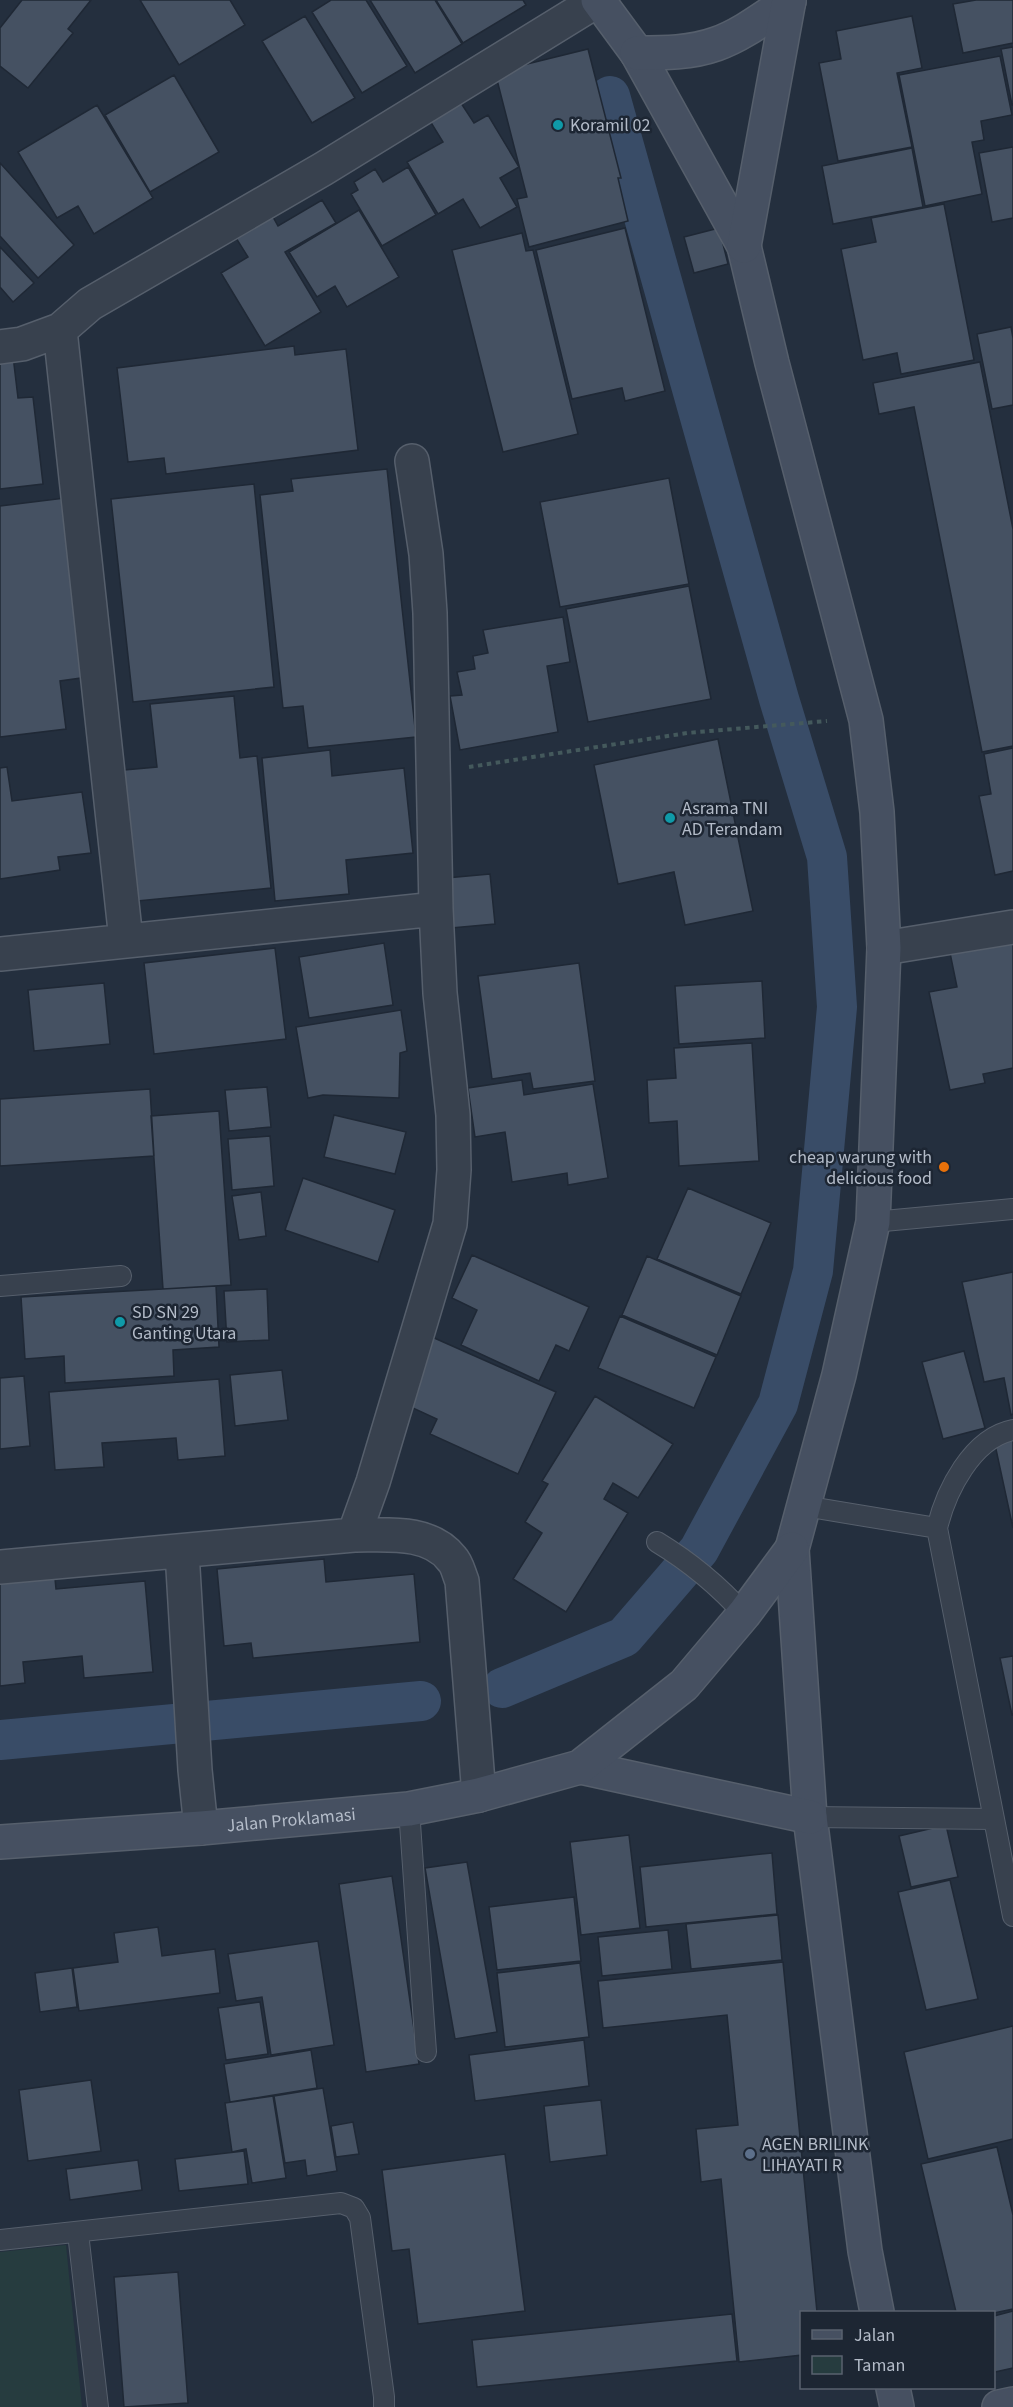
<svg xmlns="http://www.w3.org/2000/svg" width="1013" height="2407" font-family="'Source Sans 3',sans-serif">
	<rect width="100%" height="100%" fill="#242f3e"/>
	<path fill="#263c3f" d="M66,2245L82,2407H0V2252Z"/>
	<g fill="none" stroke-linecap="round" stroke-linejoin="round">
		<path stroke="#394c67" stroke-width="40" d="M502,1688L624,1637L699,1550L778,1404L813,1271L837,1007L827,857L779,699L610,96
			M0,1740L421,1701"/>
	</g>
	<path fill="#455162" stroke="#1f2835" stroke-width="1.5" d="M22,0H91L68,29L73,33L28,88L0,66V28Z
		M140,0H230L245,25L179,65Z
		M331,0H366L407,66L362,93L312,12Z
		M370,0H435L462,44L415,73Z
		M436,0H523L526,5L463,43Z
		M976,0H1013V43L963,53L953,4Z
		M305,16L355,98L312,123L262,41Z
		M912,16L922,68L897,73L912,147L838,161L819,63L841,59L836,31Z
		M1013,47V105H1012L1001,49Z
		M588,49L621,178H618L628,221L529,247L517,199L527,197L495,72Z
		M1000,56L1012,115L981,121L984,140L972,142L982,194L925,206L899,75Z
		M174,75L219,152L150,192L105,115Z
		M461,103L474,123L488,115L519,167L500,178L517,207L480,228L463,199L438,214L407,162L443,142L430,121Z
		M97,105L153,198L94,234L78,206L57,218L18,152Z
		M1013,147V218L992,222L979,153Z
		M912,148L923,207L833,224L822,166Z
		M0,163L74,245L38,278L0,236Z
		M408,167L436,215L382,246L351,194L358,190L354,182L375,169L383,182Z
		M322,200L336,223L285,252L321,312L265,346L221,273L248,257L231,230L268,208L278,226Z
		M944,204L974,360L901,374L897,353L863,360L841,249L876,242L871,218Z
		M359,210L399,277L347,307L335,286L317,297L289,252Z
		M625,228L665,391L625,401L622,388L572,399L536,250Z
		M719,228L728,264L694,273L684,237Z
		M522,233L526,251L533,250L578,434L503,452L452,250Z
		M0,247L34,283L13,302L0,287Z
		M1011,327L1013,338V405L992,409L977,334Z
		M294,346L295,355L346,349L358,450L166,474L164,458L128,462L117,368Z
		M13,356L18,398L33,397L43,484L0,489V357Z
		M980,362L1013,529V746L982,752L914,407L879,414L873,383Z
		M387,469L416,737L308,748L303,706L283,708L260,495L293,491L291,479Z
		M669,478L689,584L560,607L540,502Z
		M254,484L274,687L133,702L111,499Z
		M65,498L88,677L60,681L66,729L0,737V506Z
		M689,586L711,699L588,722L566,609Z
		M563,617L570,662L547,666L558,732L460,750L450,696L462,695L457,672L475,669L473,656L488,653L483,630Z
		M234,696L240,758L257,756L271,888L137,901L124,770L157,767L150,704Z
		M718,739L753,911L685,925L674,872L618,884L594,765Z
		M1013,748V871L995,875L979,796L991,794L984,754Z
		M330,750L332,776L404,768L413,853L346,860L349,894L275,901L262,758Z
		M7,767L12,801L82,792L91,853L58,857L60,870L0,879V768Z
		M490,874L495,924L451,928L446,878Z
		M1013,935V1068L983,1074L985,1083L950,1090L929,992L957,987L949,948Z
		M384,943L393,1005L309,1018L299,957Z
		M275,948L286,1039L154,1054L144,963Z
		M579,963L595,1081L533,1089L530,1073L492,1079L478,976Z
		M762,981L765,1038L679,1044L675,986Z
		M104,983L110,1044L34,1051L28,990Z
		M401,1010L407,1051L400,1053L399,1098L323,1095L308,1098L296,1027Z
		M752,1043L759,1161L679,1166L677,1121L649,1123L647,1080L676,1078L674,1048Z
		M522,1080L524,1095L593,1084L608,1178L568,1185L567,1173L512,1182L505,1132L475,1137L468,1088Z
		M267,1087L271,1127L229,1131L225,1090Z
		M150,1089L154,1156L0,1166V1099Z
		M219,1111L231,1285L163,1289L151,1116Z
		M334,1115L406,1132L395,1174L324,1157Z
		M270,1136L274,1186L232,1190L228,1139Z
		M303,1178L395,1210L378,1262L285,1230Z
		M688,1188L771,1223L741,1294L657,1259Z
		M261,1192L266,1236L239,1240L232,1196Z
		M472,1255L589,1307L569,1351L556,1345L539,1381L461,1345L477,1310L452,1298Z
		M647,1256L741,1296L717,1355L622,1315Z
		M1013,1272V1414L1011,1415L1004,1378L984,1382L962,1282Z
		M216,1286L219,1347L173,1350L174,1376L65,1383L64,1356L25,1359L21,1297Z
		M267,1289L269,1340L227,1342L224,1291Z
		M620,1316L716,1357L694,1408L598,1368Z
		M432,1337L556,1392L518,1474L430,1434L437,1419L402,1403Z
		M964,1351L985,1428L943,1439L922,1362Z
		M282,1370L288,1420L235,1426L230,1375Z
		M24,1376L30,1446L0,1449V1378Z
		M219,1379L225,1456L178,1460L176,1438L102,1443L104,1467L55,1470L49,1392Z
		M595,1396L673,1444L638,1498L613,1483L604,1499L628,1513L566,1612L513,1579L542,1533L525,1522L548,1484L542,1481Z
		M1013,1436V1528L994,1440Z
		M324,1559L326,1582L414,1574L420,1642L253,1658L251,1643L224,1646L217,1569Z
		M54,1568L56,1589L145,1581L153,1672L84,1678L82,1656L23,1662L25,1683L0,1686V1573Z
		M1013,1656V1715H1012L1000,1658Z
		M946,1825L958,1877L911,1887L899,1836Z
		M629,1835L640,1928L581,1935L570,1842Z
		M772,1853L777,1914L646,1927L640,1867Z
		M467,1862L497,2032L455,2039L425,1868Z
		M392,1876L419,2064L366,2072L339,1884Z
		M950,1880L978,1999L926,2010L898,1892Z
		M574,1897L581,1961L497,1970L489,1907Z
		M778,1915L782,1960L691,1969L686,1924Z
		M158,1927L162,1956L215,1949L220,1993L79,2011L73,1968L118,1962L114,1933Z
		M668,1930L672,1969L602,1976L598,1937Z
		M318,1941L334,2045L271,2055L262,1997L236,2001L228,1954Z
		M783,1962L817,2312H802V2355L739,2362L721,2179L701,2182L696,2129L738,2125L727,2015L603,2028L598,1981Z
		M580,1963L589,2037L505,2047L497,1973Z
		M72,1968L77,2007L40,2012L35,1973Z
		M260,2002L268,2054L226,2060L218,2008Z
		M1013,2026V2139L928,2159L904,2052Z
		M584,2040L589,2086L475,2101L469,2055Z
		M311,2050L317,2088L230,2102L224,2064Z
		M91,2080L101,2151L28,2161L19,2090Z
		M323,2088L337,2171L307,2176L305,2160L285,2163L274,2096Z
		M273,2096L286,2178L252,2183L246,2149L232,2152L225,2103Z
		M601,2100L607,2155L550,2162L544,2106Z
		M353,2122L359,2154L336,2157L331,2126Z
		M997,2147L1013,2215V2309L994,2313L956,2312L921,2164Z
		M244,2151L248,2184L179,2191L175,2159Z
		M505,2154L525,2311L418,2324L409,2249L392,2251L382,2170Z
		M138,2160L142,2190L70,2200L66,2169Z
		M178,2272L188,2403L124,2407L114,2277Z
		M1013,2311V2368L995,2372L994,2316Z
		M732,2314L737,2361L477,2387L472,2340Z"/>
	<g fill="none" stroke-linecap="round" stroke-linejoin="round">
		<g stroke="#565f6c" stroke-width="22">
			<path id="lane" d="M873,1222L1013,1209
				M0,1286L121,1276
				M1013,1430C972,1438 946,1491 937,1528L1013,1916
				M804,1506L937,1528
				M657,1542C690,1562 718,1585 744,1614
				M409,1809L426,2052
				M810,1817L994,1819
				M78,2233L98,2407
				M0,2240L341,2203L354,2208L360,2218L384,2397V2407"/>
		</g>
		<g stroke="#565f6c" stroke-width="36">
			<path id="street" d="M60,330L126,940
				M0,347L22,344L60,330L90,304L323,169L598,0
				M412,461L426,554L430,613L436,909
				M884,948L1013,927
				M0,954L436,909L440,993L453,1115L454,1170L450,1224L373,1482L354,1535L0,1567
				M354,1535C387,1535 430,1530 452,1559C457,1564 459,1574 462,1581L479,1795
				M182,1552L195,1770L201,1828"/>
		</g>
		<g stroke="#565f6c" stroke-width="36">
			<g id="secondary">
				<path d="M598,0L637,53L744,246L772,363L866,720L877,812L884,948L873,1222L839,1375L792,1549L810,1817L865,2251L877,2312"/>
				<path d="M637,53C664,53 691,53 716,44C742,35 766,16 789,1"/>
				<path d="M744,246L789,0"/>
				<path d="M580,1767L810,1817"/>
				<path id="s1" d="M0,1842L201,1828L409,1809L479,1795L580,1767L684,1685L744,1614L792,1549"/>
				<path d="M893,2388L897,2407"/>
				<path d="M999,2407L1013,2404"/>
			</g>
		</g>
		<path stroke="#44595c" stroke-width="4" stroke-dasharray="4.5 4.5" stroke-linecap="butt" d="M469,767L687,733L827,721"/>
		<use href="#lane" stroke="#38414e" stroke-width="20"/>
		<use href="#street" stroke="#38414e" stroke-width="33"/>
		<use href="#secondary" stroke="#465061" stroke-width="33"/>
	</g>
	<g fill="#0f9aa8" stroke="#1d2633" stroke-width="2">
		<circle cx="558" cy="125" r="6"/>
		<circle cx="670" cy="818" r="6"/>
		<circle cx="120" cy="1322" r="6"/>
	</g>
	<circle fill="#e8710a" stroke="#1d2633" stroke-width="2" cx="944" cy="1167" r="6"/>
	<circle fill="#5c6f8a" stroke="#1d2633" stroke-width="2" cx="750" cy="2154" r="6"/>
	<g text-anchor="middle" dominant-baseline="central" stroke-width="5" stroke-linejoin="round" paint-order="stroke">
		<g font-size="18" fill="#b4bcc9" stroke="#1d2633" text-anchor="start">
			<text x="570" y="125">Koramil 02</text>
			<text x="682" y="808">Asrama TNI<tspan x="682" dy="21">AD Terandam</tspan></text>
			<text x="932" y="1157" text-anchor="end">cheap warung with<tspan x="932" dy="21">delicious food</tspan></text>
			<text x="132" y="1312">SD SN 29<tspan x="132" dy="21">Ganting Utara</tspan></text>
			<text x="762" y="2144">AGEN BRILINK<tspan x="762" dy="21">LIHAYATI R</tspan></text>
		</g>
		<g font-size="18" fill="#b4bcc9" stroke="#1d2633">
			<text stroke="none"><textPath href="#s1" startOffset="292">Jalan Proklamasi</textPath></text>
		</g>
	</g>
	<rect x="800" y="2311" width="195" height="78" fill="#1d2633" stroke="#59626f" stroke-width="1.5"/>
	<rect x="812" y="2330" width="30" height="9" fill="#465061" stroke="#59626f" stroke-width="1.5"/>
	<text x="854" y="2341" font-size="18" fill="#b4bcc9">Jalan</text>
	<rect x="812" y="2356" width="30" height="18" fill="#263c3f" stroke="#59626f" stroke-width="1.5"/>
	<text x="854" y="2371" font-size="18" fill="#b4bcc9">Taman</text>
</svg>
